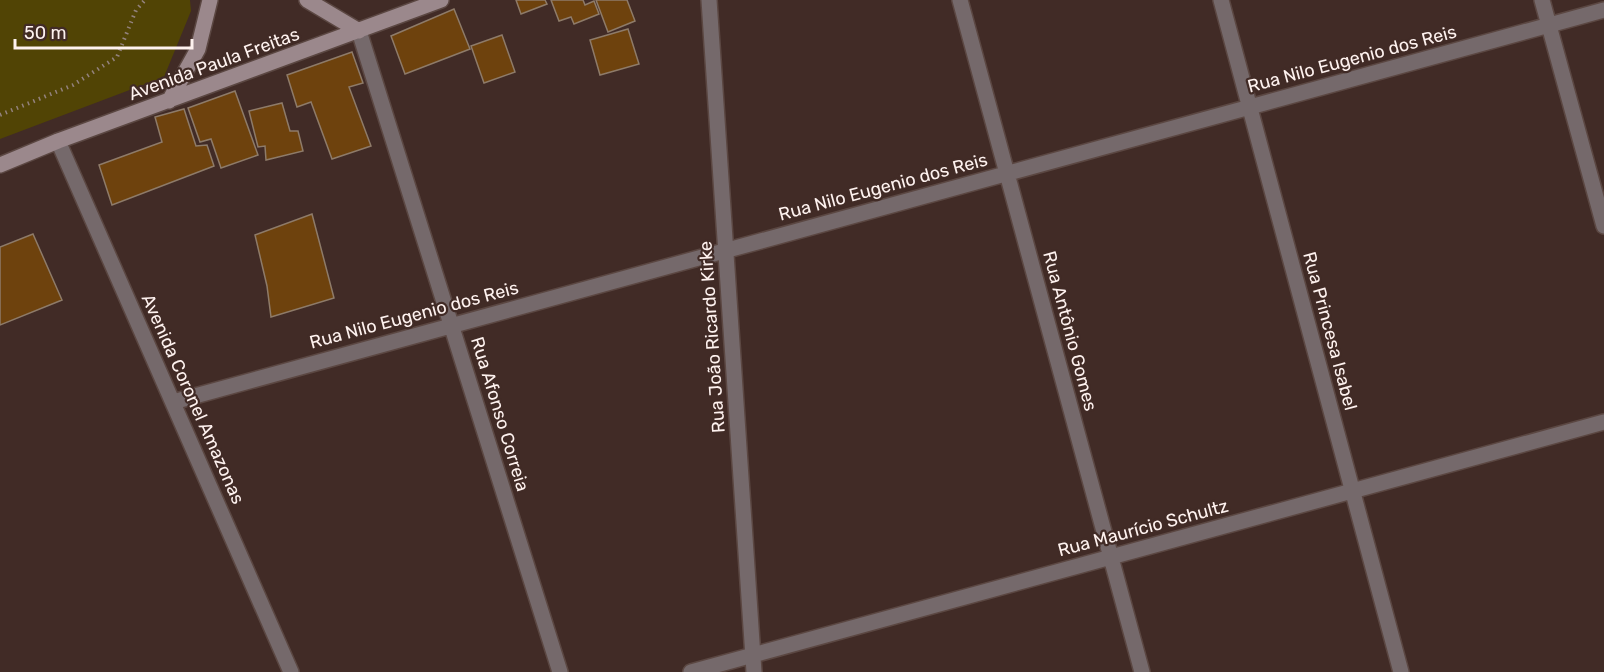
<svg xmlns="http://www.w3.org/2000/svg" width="1604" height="672" font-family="Rubik,sans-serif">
	<rect width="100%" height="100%" fill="#412b26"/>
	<path fill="#514405" d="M0,0H190L191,11L164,77L0,139Z"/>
	<path fill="#6e420d" stroke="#8e7b69" stroke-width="1.5" d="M516,0H545L547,4L521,14Z
		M551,0H583L585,5L594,1L599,14L574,24L571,17L559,21Z
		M596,0H627L635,21L608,32Z
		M454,9L470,49L405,74L391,36Z
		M628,29L639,64L600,75L590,40Z
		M502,35L515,72L484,83L471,46Z
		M352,52L363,83L349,87L371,146L332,159L311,102L297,107L287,75Z
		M235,91L258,155L221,168L211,139L200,142L188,108Z
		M282,103L290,131H298L303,151L266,160L265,146L258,147L249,111Z
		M184,109L196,146L207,145L214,166L112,205L99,165L162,142L155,117Z
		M312,214L334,298L271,317L267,286L255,235Z
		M33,234L62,300L0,325V247Z"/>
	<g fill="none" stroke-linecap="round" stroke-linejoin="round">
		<g stroke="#5b4742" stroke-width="18">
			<path id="minor" d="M709,0L754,672
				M960,0L1142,672
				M1221,0L1401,672
				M1542,0L1604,226
				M359,31L560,672
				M173,402L1604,10
				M691,672L1604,422"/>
		</g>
		<g stroke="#5b4742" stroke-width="18">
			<path id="tertiary" d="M58,141L291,672"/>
		</g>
		<g stroke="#5b4742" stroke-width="18">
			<path id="secondary" d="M307,0L359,31
				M169,101L198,49L210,0
				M0,165L58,141L441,0"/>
		</g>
		<path stroke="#93827d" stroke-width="4" stroke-dasharray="1.5 4.5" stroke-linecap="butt" d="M0,115L73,85L117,57L136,10L145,0"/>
		<use href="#minor" stroke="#75696b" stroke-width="15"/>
		<use href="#tertiary" stroke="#75696b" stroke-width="15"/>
		<use href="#secondary" stroke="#9b888c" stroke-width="15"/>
	</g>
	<g text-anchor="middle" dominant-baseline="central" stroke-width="4.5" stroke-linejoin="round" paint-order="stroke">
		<g font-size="18" fill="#fef2ef" stroke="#412b26">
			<text transform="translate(1352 59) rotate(-15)">Rua Nilo Eugenio dos Reis</text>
			<text transform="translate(214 64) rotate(-20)">Avenida Paula Freitas</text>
			<text transform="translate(883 187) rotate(-15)">Rua Nilo Eugenio dos Reis</text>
			<text transform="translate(414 315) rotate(-15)">Rua Nilo Eugenio dos Reis</text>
			<text transform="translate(1070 331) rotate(75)">Rua Antônio Gomes</text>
			<text transform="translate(1330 331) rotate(75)">Rua Princesa Isabel</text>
			<text transform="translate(712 337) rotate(-94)">Rua João Ricardo Kirke</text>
			<text transform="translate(193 399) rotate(66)">Avenida Coronel Amazonas</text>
			<text transform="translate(500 414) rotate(73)">Rua Afonso Correia</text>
			<text transform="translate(1143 528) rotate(-15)">Rua Maurício Schultz</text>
		</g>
	</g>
	<path d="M15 39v9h177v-9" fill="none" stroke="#fef2ef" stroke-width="3"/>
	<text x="24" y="39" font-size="18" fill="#fef2ef" stroke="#412b26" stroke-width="4.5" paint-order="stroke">50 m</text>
</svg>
